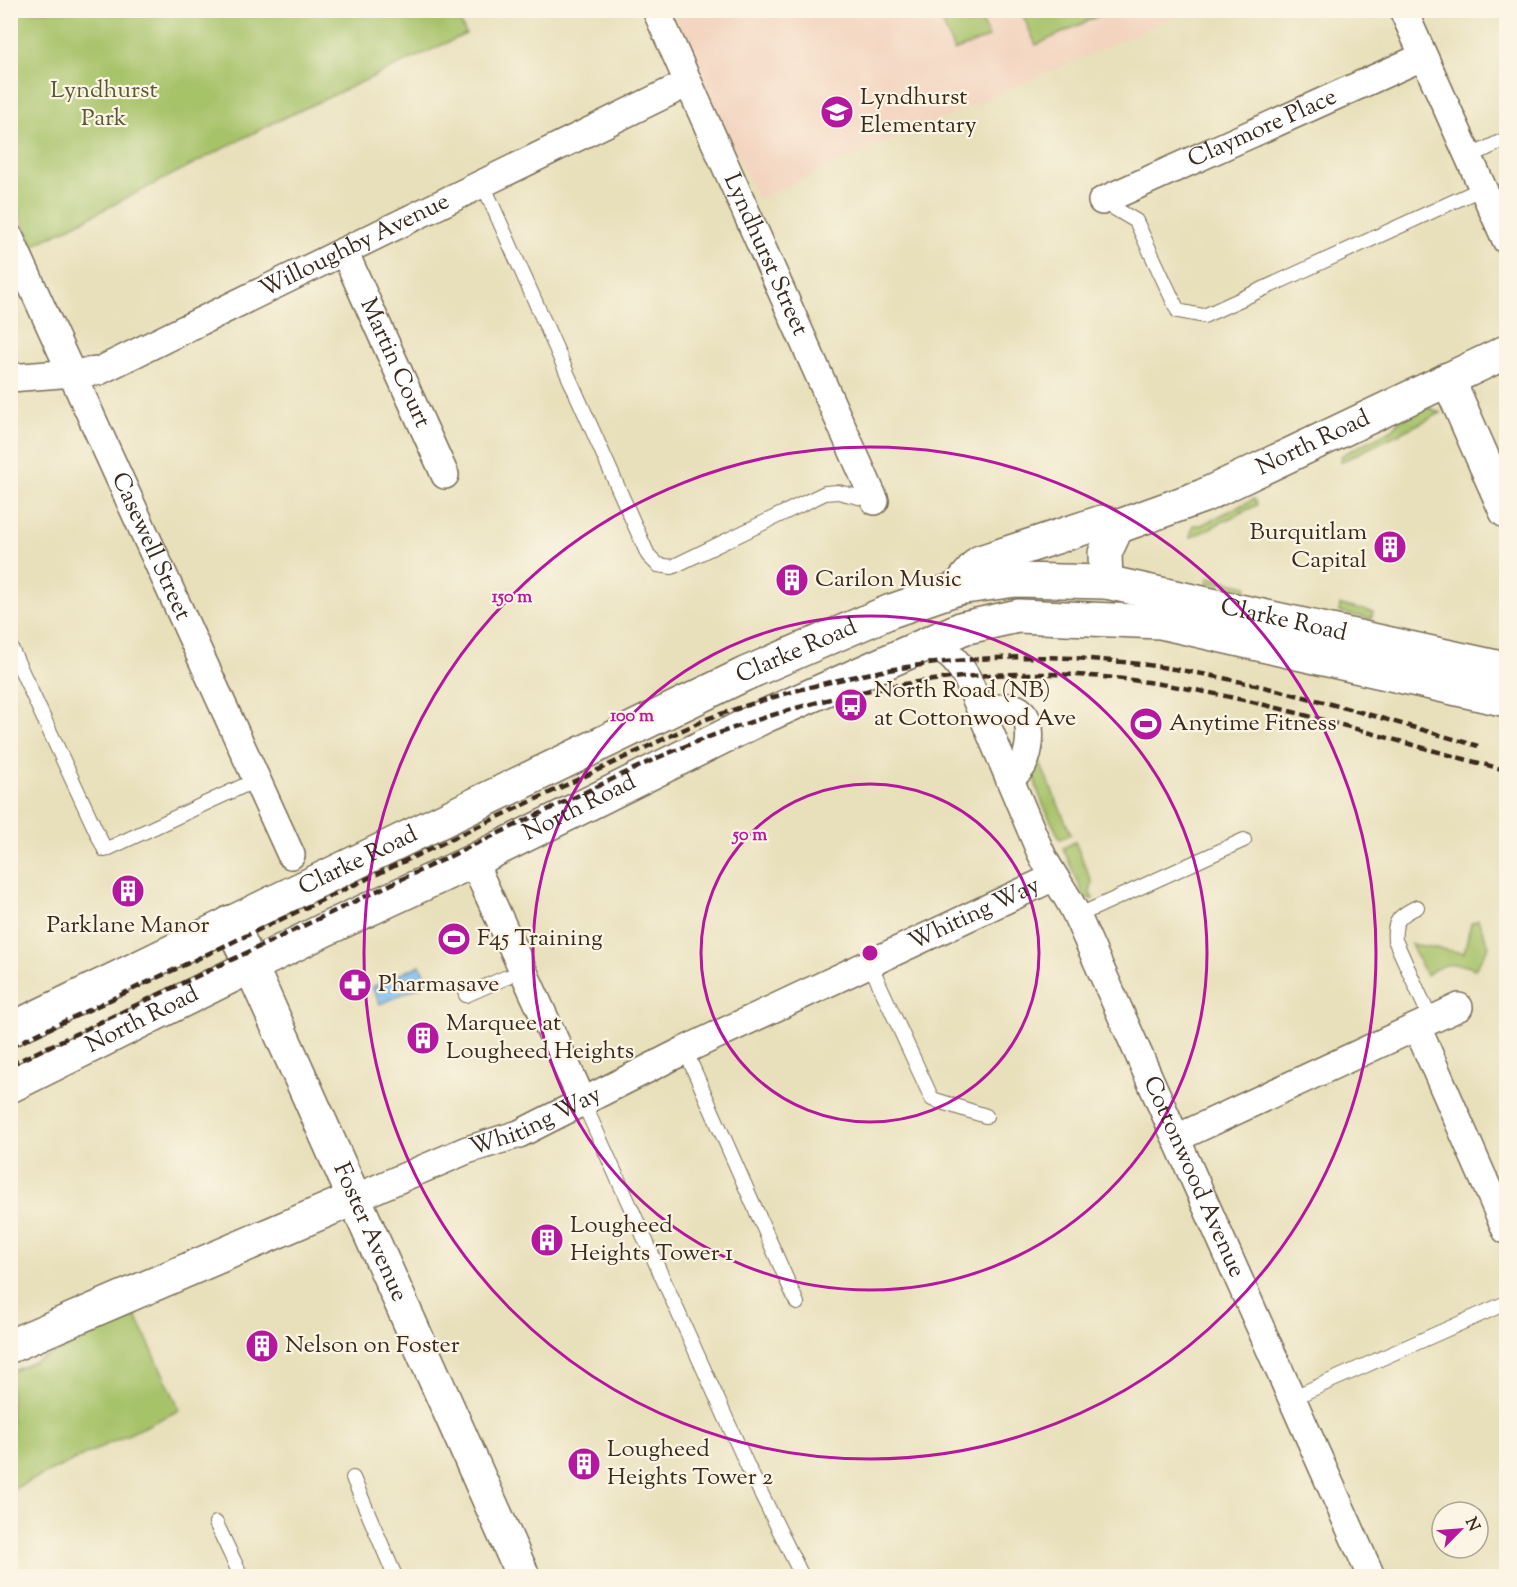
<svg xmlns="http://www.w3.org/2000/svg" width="1517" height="1587" font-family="'Sorts Mill Goudy',serif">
	<rect width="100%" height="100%" fill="#fcf5e5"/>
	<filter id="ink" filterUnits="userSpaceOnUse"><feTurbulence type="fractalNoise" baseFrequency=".0167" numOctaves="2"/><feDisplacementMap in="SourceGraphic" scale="12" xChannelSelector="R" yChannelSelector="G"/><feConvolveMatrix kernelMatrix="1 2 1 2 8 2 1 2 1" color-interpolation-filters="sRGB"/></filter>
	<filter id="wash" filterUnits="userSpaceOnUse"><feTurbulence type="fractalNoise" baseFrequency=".008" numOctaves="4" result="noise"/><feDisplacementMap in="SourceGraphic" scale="24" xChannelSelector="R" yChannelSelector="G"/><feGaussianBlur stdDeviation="1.35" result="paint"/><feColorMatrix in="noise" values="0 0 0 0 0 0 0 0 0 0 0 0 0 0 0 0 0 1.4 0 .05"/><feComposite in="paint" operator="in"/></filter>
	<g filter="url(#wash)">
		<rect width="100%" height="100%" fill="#e8e0bb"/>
		<path fill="#f3d4bf" d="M672,11H1189L757,199Z"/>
		<path fill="#a7c36b" stroke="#717644" stroke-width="1.5" d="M10,11H455L466,34L275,122L33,246L11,195Z
			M938,11H978L989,37L954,51Z
			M1021,11H1109L1036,45Z
			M1427,407L1441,413L1341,462L1342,455L1393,429L1401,419Z
			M1254,499L1257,505L1190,538L1193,525H1201Z
			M1209,577L1247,586L1246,592L1228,588V584L1221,582L1220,585L1207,584Z
			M1340,605L1373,612L1371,619L1339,612Z
			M1036,754L1071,834L1060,839C1048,813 1027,782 1036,754Z
			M1075,842L1092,882L1090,893L1093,899L1085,898L1063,848Z
			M1478,920L1489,946L1475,969C1458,961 1440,963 1426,976L1411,944L1464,953L1471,923Z
			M136,1316L180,1410L11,1490V1372Z"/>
		<path fill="#7abbef" stroke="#5a7286" stroke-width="1.5" d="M420,965L428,983L380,1004L372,987Z"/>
	</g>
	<g filter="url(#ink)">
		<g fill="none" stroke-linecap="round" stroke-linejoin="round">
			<g stroke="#786a55" stroke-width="16">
				<path id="lane" d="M1469,157L1506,139
					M482,182L648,555L658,565L672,567L825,493L838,492L875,501
					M1102,201L1136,221L1178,311L1204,316L1483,188
					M10,646L105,850L256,780
					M1417,907C1400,915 1393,921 1395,940L1431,1020
					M1077,916L1244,840
					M870,964L932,1099L986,1116
					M466,995L507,977
					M685,1050L797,1303
					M584,1104L748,1467L802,1576
					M1292,1398L1506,1303
					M353,1478L395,1576
					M216,1523L241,1576"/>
			</g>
			<g stroke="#786a55" stroke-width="30">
				<g id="street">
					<path id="s1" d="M656,10L875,501"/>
					<path d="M1403,10L1506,240"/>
					<path id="s2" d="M1102,201L1422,57"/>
					<path id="s3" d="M10,238L291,855"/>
					<path id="s4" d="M344,251L445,475"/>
					<path id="s5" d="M10,378L99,371L688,83"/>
					<path id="s6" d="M921,645C946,648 955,657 967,678L1040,851C1051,875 1067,893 1077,916L1371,1576"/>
					<path d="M984,717C990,714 998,708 1006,707C1036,705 1032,748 1023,765C1020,770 1014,775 1010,779"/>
					<path d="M473,861L584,1104"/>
					<path d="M1417,1027L1506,1230"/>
					<path d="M1177,1138L1459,1007"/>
					<path id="s7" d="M355,1198L467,1150L519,1134L685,1050L1052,878"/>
				</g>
			</g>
			<g stroke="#786a55" stroke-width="36">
				<g id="secondary">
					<path d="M1448,379L1506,511"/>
					<path d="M1106,582L1105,553L1117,527"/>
					<path id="s8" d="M958,588L980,562L1102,522L1117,527L1203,496L1506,352"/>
					<path id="s9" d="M231,922L523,1576"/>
					<path id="s10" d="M10,1030L745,674L891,611L958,588L1016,580L1106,582L1506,669"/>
					<path id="s11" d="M10,1086L326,929L473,861L765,716L963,628L1018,616L1160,622L1506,700"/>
					<path d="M10,1346L355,1198"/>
				</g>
			</g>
			<use href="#lane" stroke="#fff" stroke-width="14"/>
			<use href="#street" stroke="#fff" stroke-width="27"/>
			<use href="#secondary" stroke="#fff" stroke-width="33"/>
			<path stroke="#3b2a1e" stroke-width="4.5" stroke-dasharray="9 4.5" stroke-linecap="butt" d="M10,1047L704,720C837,672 971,647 1113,661C1237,673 1359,712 1478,746
				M10,1065L657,758C819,688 984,656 1160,684C1278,702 1391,741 1506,770"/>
		</g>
	</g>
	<g fill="none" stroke="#b5179e" stroke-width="3">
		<circle cx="870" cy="953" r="169"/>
		<circle cx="870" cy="953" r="337"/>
		<circle cx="870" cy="953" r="506"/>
	</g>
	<defs>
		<g id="school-disc" transform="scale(1.725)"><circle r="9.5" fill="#b5179e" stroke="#fcf5e5"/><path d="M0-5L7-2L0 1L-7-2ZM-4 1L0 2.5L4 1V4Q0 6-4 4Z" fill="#fff"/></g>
		<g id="building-disc" transform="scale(1.725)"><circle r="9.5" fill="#b5179e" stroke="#fcf5e5"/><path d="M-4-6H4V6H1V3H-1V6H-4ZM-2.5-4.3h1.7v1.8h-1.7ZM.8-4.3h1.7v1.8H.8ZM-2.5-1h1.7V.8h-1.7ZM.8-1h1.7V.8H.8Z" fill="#fff"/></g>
		<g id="bus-disc" transform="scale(1.725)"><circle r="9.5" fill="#b5179e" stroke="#fcf5e5"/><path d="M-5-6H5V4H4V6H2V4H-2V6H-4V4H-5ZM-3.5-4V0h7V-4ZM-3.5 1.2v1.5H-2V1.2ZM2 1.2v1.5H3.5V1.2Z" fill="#fff"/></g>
		<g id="stadium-disc" transform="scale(1.725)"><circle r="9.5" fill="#b5179e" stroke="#fcf5e5"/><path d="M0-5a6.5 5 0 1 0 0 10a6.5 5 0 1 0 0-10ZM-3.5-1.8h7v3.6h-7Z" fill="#fff"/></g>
		<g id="pharmacy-disc" transform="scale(1.725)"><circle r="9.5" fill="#b5179e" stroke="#fcf5e5"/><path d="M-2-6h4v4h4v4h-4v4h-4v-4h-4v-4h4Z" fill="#fff"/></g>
	</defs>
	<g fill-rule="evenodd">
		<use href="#school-disc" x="837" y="112"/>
		<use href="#building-disc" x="1390" y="547"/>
		<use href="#building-disc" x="792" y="580"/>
		<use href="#bus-disc" x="851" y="705"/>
		<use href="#stadium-disc" x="1146" y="724"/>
		<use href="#building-disc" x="128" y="891"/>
		<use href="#stadium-disc" x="454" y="939"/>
		<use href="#pharmacy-disc" x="355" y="985"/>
		<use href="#building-disc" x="423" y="1038"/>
		<use href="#building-disc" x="547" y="1240"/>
		<use href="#building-disc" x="262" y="1346"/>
		<use href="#building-disc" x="584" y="1464"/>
	</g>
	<g text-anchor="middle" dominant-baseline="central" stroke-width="4.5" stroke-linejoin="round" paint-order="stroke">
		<g font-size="24" fill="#5b5835" stroke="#fcf5e5">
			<text x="104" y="91">Lyndhurst<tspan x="104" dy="28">Park</tspan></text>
		</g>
		<g font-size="24" fill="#3b2a1e" stroke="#fcf5e5" text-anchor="start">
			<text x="860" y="98">Lyndhurst<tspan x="860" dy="28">Elementary</tspan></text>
			<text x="1367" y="533" text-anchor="end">Burquitlam<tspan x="1367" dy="28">Capital</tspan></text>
			<text x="815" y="580">Carilon Music</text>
			<text x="874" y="691">North Road (NB)<tspan x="874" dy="28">at Cottonwood Ave</tspan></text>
			<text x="1169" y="724">Anytime Fitness</text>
			<text x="128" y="926" text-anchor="middle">Parklane Manor</text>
			<text x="477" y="939">F45 Training</text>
			<text x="378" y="985">Pharmasave</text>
			<text x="446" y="1024">Marquee at<tspan x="446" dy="28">Lougheed Heights</tspan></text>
			<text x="570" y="1226">Lougheed<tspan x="570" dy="28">Heights Tower 1</tspan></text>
			<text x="285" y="1346">Nelson on Foster</text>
			<text x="607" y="1450">Lougheed<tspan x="607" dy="28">Heights Tower 2</tspan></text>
		</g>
		<g font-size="24" fill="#3b2a1e" stroke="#fcf5e5">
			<text stroke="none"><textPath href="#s2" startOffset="176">Claymore Place</textPath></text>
			<text stroke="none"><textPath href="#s5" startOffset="374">Willoughby Avenue</textPath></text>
			<text stroke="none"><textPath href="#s1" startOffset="268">Lyndhurst Street</textPath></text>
			<text stroke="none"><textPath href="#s4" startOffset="123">Martin Court</textPath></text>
			<text stroke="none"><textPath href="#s8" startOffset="392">North Road</textPath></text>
			<text stroke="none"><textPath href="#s3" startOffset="339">Casewell Street</textPath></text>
			<text stroke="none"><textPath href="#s10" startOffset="1377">Clarke Road</textPath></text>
			<text stroke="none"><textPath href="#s10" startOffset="873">Clarke Road</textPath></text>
			<text stroke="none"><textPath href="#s11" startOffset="634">North Road</textPath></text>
			<text stroke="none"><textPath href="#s10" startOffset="387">Clarke Road</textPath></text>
			<text stroke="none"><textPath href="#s7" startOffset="682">Whiting Way</textPath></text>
			<text stroke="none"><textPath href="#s11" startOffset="148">North Road</textPath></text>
			<text stroke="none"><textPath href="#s7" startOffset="196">Whiting Way</textPath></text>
			<text stroke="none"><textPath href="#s6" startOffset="608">Cottonwood Avenue</textPath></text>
			<text stroke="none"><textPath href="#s9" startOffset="340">Foster Avenue</textPath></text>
		</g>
	</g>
	<circle cx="870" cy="953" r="9" fill="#b5179e" stroke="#fcf5e5" stroke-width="3"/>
	<g font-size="18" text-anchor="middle" font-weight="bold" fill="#b5179e" stroke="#fcf5e5" stroke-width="4.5" stroke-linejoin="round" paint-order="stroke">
		<text x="512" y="602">150 m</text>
		<text x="632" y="721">100 m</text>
		<text x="750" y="840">50 m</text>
	</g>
	<rect width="1517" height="1587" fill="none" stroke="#fcf5e5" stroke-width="36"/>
	<g transform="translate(1460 1530) rotate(65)"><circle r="28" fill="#fcf5e5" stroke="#afa495" stroke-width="1.5"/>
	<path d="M0-4.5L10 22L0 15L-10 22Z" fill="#b5179e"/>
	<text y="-9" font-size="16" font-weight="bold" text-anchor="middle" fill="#3b2a1e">N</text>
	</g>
</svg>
